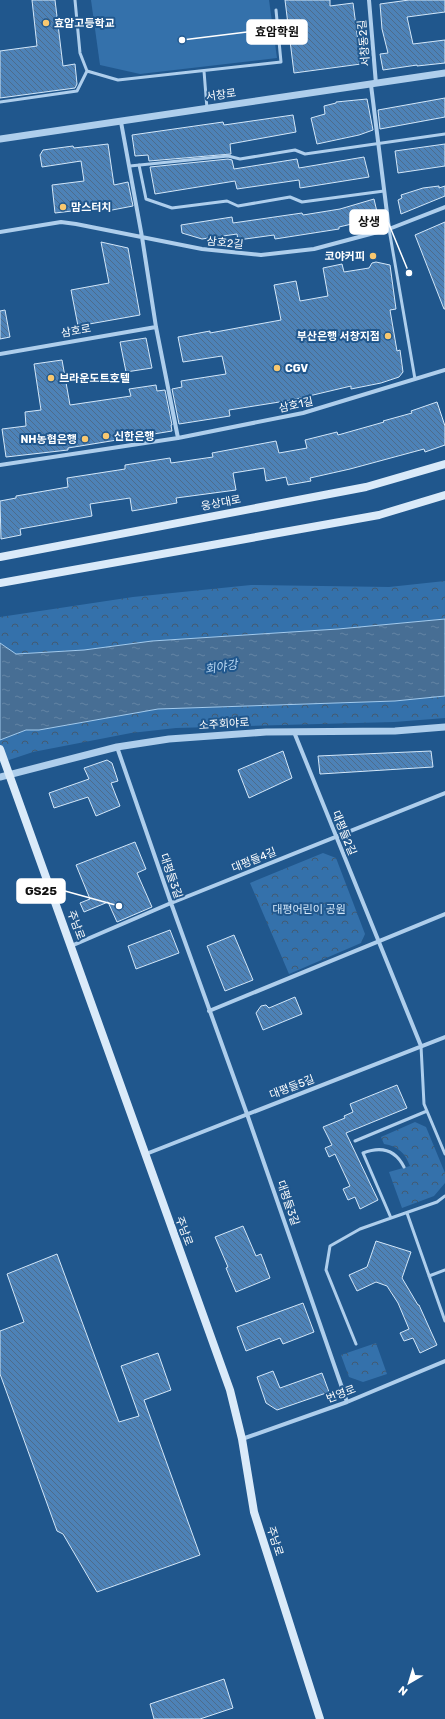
<svg xmlns="http://www.w3.org/2000/svg" width="445" height="1719" font-family="Rubik,'Noto Sans KR',sans-serif">
	<defs>
		<pattern id="forest-crowns" width="20" height="18" patternUnits="userSpaceOnUse"><rect width="20" height="18" fill="#3471ab"/><path d="M2 6a3 3 0 1 1 6 0M12 15a3 3 0 1 1 6 0" fill="none" stroke="#425b72"/></pattern>
		<pattern id="water-ripples" width="26" height="14" patternUnits="userSpaceOnUse"><rect width="26" height="14" fill="#476e94"/><path d="M2 4q2-2 4 0t4 0M15 11q2-2 4 0t4 0" fill="none" stroke="#6384a4"/></pattern>
		<pattern id="building-back-hatch" width="6" height="6" patternUnits="userSpaceOnUse"><rect width="6" height="6" fill="#4d82b7"/><path d="M-1 5l2 2M0 0l6 6M5-1l2 2" fill="none" stroke="#4d6c8c"/></pattern>
	</defs>
	<rect width="100%" height="100%" fill="#20578d"/>
	<path fill="#3471ab" d="M91,0H269L277,58L140,74L100,65Z"/>
	<path fill="url(#forest-crowns)" d="M445,581V619L338,629L152,641L84,650L16,654L0,643V617L133,597L251,585L389,587Z
		M445,696V718L394,722L176,728L131,733L33,752L0,763V740L26,730H39L158,709L395,701Z
		M323,853L336,858L365,934L361,943L289,974L250,883Z
		M415,1122L426,1127L445,1173V1183L434,1196L402,1208L389,1172L410,1166C405,1153 398,1146 384,1144L381,1137Z
		M376,1343L387,1374L363,1382L349,1377L341,1355Z"/>
	<path fill="url(#water-ripples)" stroke="#a2caed" d="M445,619V696L395,701L158,709L39,730H26L0,740V643L16,654L84,650L152,641L338,629Z"/>
	<path fill="url(#building-back-hatch)" stroke="#d3e7f9" d="M32,0H55L63,66L75,64L77,84L75,88L0,98V51L37,46Z
		M285,0H330V6L353,3L361,64L294,73Z
		M409,0H445V12L407,17L413,44L445,40V63L417,66V65L383,70L380,54L388,53L382,29L380,4Z
		M445,98V117L380,129L378,110Z
		M367,99L373,130L359,135L317,144L311,118L325,114L324,106L336,103V102Z
		M293,115L296,132L230,144L231,154L149,161L148,155L135,156L132,135L223,122L224,125Z
		M108,144L114,185L128,182L133,206L107,211L106,207L55,213L52,185L84,181L81,161L42,167L40,155L43,150L73,146L74,148Z
		M445,144V166L398,173L395,151Z
		M364,157L369,177L300,188L299,180L237,189L235,181L155,194L150,167L228,159L232,160L234,169L297,159L299,168Z
		M439,186V188L445,186V196L401,214L398,200L402,198L401,195L423,188Z
		M374,199L377,212L373,219L339,227V229L275,239L274,235L238,240L237,234L202,239L182,233L181,225L232,217L233,223L302,213L303,215L340,209Z
		M445,222V309H444L415,235Z
		M101,242L128,248L140,315L78,326L71,290L109,283Z
		M376,262L390,265L396,309L390,310L397,351L400,350L403,372L399,377L381,383L351,389V386L292,400L229,410L230,416L179,424L172,389L182,387L181,381L226,374L222,356L183,362L178,337L210,331V333L281,320L274,285L296,281L300,301L328,296L323,268L342,264L344,272L369,268L372,263Z
		M5,310L10,337L0,339V311Z
		M146,338L152,368L126,372L120,342Z
		M62,360L70,405L131,396L129,389L156,385L157,391L165,390L172,425H171L172,431L68,448V450L6,457L2,429L26,426L25,412L41,410L34,364Z
		M437,402L445,426V445L425,452L424,449L350,469L310,478L311,481L288,485L286,477L266,481L264,468L233,473L236,490L176,498L177,503L132,511L130,498L90,504L92,516L20,529L21,535L1,539L0,501L16,498V496L68,487L67,478L125,469V465L170,458L171,463L213,457L212,453L276,441L279,453L307,448L305,440L337,432L338,435L384,422L383,421L412,413L411,411Z
		M283,751L292,778L249,798L238,770Z
		M431,751L433,767L320,774L318,756Z
		M107,760L112,763L118,781L111,783L120,806L96,816L88,797L54,808L49,793L89,779L84,768Z
		M135,842L146,869L137,873L152,907L117,922L108,902L84,912L80,903L90,899L76,865Z
		M170,930L179,953L136,969L128,946Z
		M234,935L253,980L225,991L207,946Z
		M295,997L302,1014L263,1030L256,1013L261,1006L266,1005L269,1008Z
		M397,1085L407,1108L346,1133L378,1200L360,1209L355,1197L348,1200L343,1189L350,1186L335,1154L329,1157L325,1148L332,1145L323,1127L345,1118L344,1116L353,1112L350,1104Z
		M243,1226L256,1256L261,1254L270,1278L236,1292L226,1268L228,1267L215,1237Z
		M376,1241L411,1252L402,1278L418,1305H419L437,1345L420,1353L413,1338L404,1341L400,1333L409,1329L398,1303L387,1286L376,1282L357,1291L349,1275L367,1267Z
		M57,1254L119,1422L139,1416L121,1366L158,1353L171,1390L144,1400L200,1555L97,1592L63,1534L57,1531L0,1374V1331L24,1322L7,1274Z
		M303,1303L314,1332L283,1344L280,1338L246,1351L237,1327Z
		M273,1371L280,1388L322,1373L329,1392L277,1410L266,1403L257,1377Z
		M224,1679L233,1708L200,1719H154L150,1704Z"/>
	<g fill="none" stroke-linecap="round" stroke-linejoin="round">
		<path stroke="#aeceec" stroke-width="3" d="M75,0L80,53L87,71
			M204,71L207,109
			M0,102L77,91L87,71L118,80L281,62L276,10
			M139,165L146,199L172,208L227,201L238,206L290,197L302,202L384,191
			M130,166L228,156L240,159L295,150L305,154L445,134
			M389,229L415,379
			M421,1046L424,1104L445,1154
			M355,1141L427,1111
			M404,1167C395,1149 381,1146 363,1153L391,1218L437,1202L445,1196
			M407,1213L445,1321
			M429,1276L445,1270
			M356,1344L326,1270L330,1246L360,1229L391,1218"/>
		<path stroke="#aeceec" stroke-width="4" d="M369,0L376,84
			M371,85L389,229
			M121,122L142,237L156,327L178,438
			M0,232L61,222L76,224L202,249L261,255L314,249L389,229L445,207
			M0,354L156,327
			M0,465L178,438L303,413L445,370
			M294,732L421,1046
			M117,747L171,903L247,1114L347,1402
			M71,946L171,903L445,793
			M209,1011L445,914
			M146,1154L445,1037
			M242,1439L347,1402L445,1361"/>
		<path stroke="#aeceec" stroke-width="7" d="M0,139L445,73
			M0,777L117,747L169,739L266,732L395,731L445,727"/>
		<path stroke="#daeaf9" stroke-width="8" d="M0,557L366,487L445,464
			M0,583L379,515L445,495
			M0,749L230,1390L242,1439L254,1512L320,1719"/>
	</g>
	<g fill="#f9c86f" stroke="#20578d" stroke-width="1.5">
		<circle cx="46" cy="23" r="4"/>
		<circle cx="63" cy="207" r="4"/>
		<circle cx="373" cy="256" r="4"/>
		<circle cx="388" cy="336" r="4"/>
		<circle cx="277" cy="368" r="4"/>
		<circle cx="51" cy="378" r="4"/>
		<circle cx="106" cy="436" r="4"/>
		<circle cx="85" cy="439" r="4"/>
	</g>
	<g text-anchor="middle" dominant-baseline="central" stroke-width="4" stroke-linejoin="round" paint-order="stroke">
		<g font-size="11" font-weight="bold" fill="#fff" stroke="#20578d" text-anchor="start">
			<text x="54" y="23">효암고등학교</text>
			<text x="71" y="207">맘스터치</text>
			<text x="365" y="256" text-anchor="end">코야커피</text>
			<text x="380" y="336" text-anchor="end">부산은행 서창지점</text>
			<text x="285" y="368">CGV</text>
			<text x="59" y="378">브라운도트호텔</text>
			<text x="114" y="436">신한은행</text>
			<text x="77" y="439" text-anchor="end">NH농협은행</text>
		</g>
		<g font-size="11" fill="#fff" stroke="#20578d">
			<text transform="translate(364 43) rotate(-95)">서창동2길</text>
			<text transform="translate(221 95) rotate(-8)">서창로</text>
			<text transform="translate(225 243) rotate(6)">삼호2길</text>
			<text transform="translate(76 331) rotate(-10)">삼호로</text>
			<text transform="translate(296 405) rotate(-13)">삼호1길</text>
			<text transform="translate(221 503) rotate(-11)">웅상대로</text>
			<text transform="translate(224 724) rotate(-4)">소주회야로</text>
			<text transform="translate(344 833) rotate(68)">대평들2길</text>
			<text transform="translate(254 860) rotate(-22)">대평들4길</text>
			<text transform="translate(171 876) rotate(71)">대평들3길</text>
			<text transform="translate(76 925) rotate(70)">주남로</text>
			<text transform="translate(292 1087) rotate(-21)">대평들5길</text>
			<text transform="translate(288 1203) rotate(71)">대평들3길</text>
			<text transform="translate(184 1231) rotate(70)">주남로</text>
			<text transform="translate(341 1394) rotate(-21)">번영로</text>
			<text transform="translate(275 1541) rotate(72)">주남로</text>
		</g>
		<g font-size="11" fill="#d3e7f9" stroke="#20578d">
			<text x="309" y="909">대평어린이 공원</text>
		</g>
		<g font-size="12" font-style="italic" fill="#bad8f3" stroke="#20578d">
			<text transform="translate(221 667) rotate(-10)">회야강</text>
		</g>
	</g>
	<path fill="none" stroke="#fff" stroke-width="1.5" d="M182 40L247 32M409 273L388 222M119 906L65 891"/>
	<g fill="#fff" stroke="#20578d" stroke-width="1.5">
		<circle cx="182" cy="40" r="4"/>
		<circle cx="409" cy="273" r="4"/>
		<circle cx="119" cy="906" r="4"/>
	</g>
	<g fill="#fff" stroke="#fff" stroke-width="1.5">
		<rect x="247" y="20" width="60" height="24" rx="4"/>
		<rect x="350" y="210" width="38" height="24" rx="4"/>
		<rect x="17" y="879" width="48" height="24" rx="4"/>
	</g>
	<g font-size="12" text-anchor="middle" font-weight="bold" fill="#111">
		<text x="277" y="36">효암학원</text>
		<text x="369" y="226">상생</text>
		<text x="41" y="895">GS25</text>
	</g>
	<g transform="translate(409 1683) rotate(218)" stroke="#20578d" stroke-width="3" paint-order="stroke">
	<path d="M0-3L7 15L0 10L-7 15Z" fill="#ffffff"/>
	<text y="-6" font-size="11" font-weight="bold" text-anchor="middle" fill="#ffffff">N</text>
	</g>
</svg>
